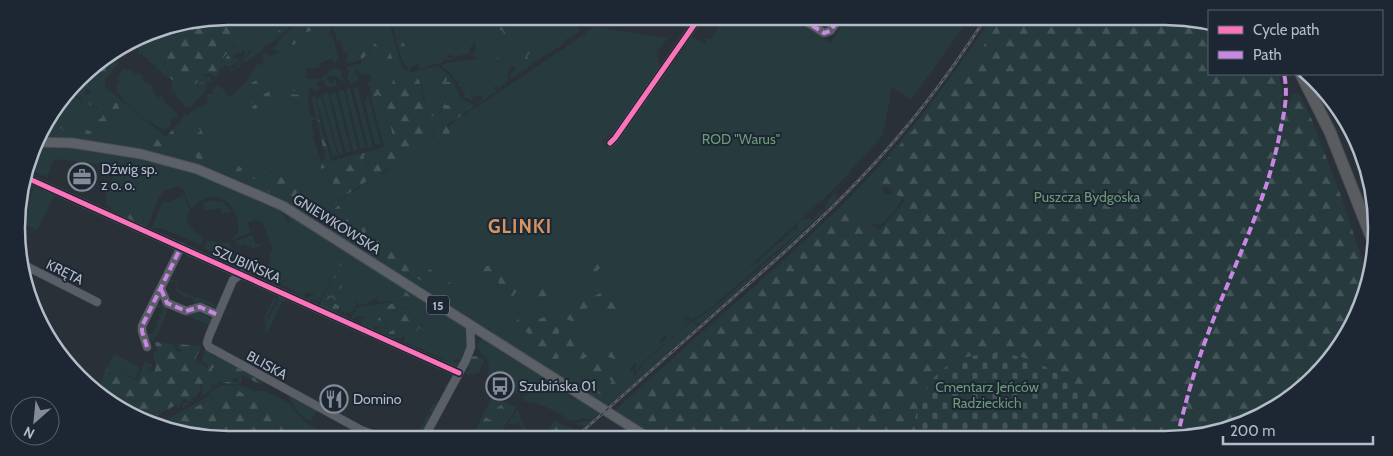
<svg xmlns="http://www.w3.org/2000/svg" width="1393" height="456" font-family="Cabin,sans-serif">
	<defs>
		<pattern id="forest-firs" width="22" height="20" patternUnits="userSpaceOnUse" patternTransform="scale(1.25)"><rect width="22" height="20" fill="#273a3e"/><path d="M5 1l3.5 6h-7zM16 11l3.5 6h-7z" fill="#445559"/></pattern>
		<pattern id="cemetery-stones" width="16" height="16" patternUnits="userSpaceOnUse" patternTransform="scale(1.25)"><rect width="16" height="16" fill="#273a3e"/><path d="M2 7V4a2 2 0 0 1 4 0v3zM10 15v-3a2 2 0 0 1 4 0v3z" fill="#445559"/></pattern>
		<pattern id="park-crowns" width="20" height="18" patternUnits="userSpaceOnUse" patternTransform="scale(1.25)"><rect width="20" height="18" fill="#273a3e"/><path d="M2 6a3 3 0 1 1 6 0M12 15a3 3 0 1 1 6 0" fill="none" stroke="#445559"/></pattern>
	</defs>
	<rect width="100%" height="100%" fill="#2a3038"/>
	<path fill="#273a3e" d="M243,16H245L244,20L246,21L248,16L299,17C288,27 279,42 264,46L263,50L246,62L243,60L252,52L251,50L248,51V55L244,58L243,57L245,53L242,50L241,54L238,53V46L231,51L230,50L234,46L232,45V42H235L237,35L249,38L248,33L240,30C238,24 237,20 243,16Z
		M302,17H328L332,30L329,31L330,37L333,36L339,60L336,61V64L331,59L320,63L319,68L306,69L307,79H319L320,81L317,83L320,89L316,91L310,88L308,98L310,101L308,102L311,116L314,117L316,119L311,121L314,133L313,137L321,161L319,163L316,159L311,161L312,163L328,162L352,155L349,164L346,168H341C336,179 331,188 336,199L334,204L346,196L350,192L357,190L369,179L382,174L424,137L426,140L429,124L421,82L413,74L409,85L404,86L399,78C392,84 383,90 374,86L372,80L371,81V74L367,75L365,73L364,78V75L355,70L354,71L355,73L358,74L357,78L359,80L350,84L347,78L350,70H347L346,67L362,63L361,60L354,62L357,58L370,53L369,48L367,49L364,48L360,39L355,44L358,46L349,51L346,49V46L338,36H336L331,17H388L400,61L405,70L413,72L437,66L449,75L454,82L450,81L443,84L455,89V84L460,98L473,105L474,106L471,108L469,105L463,109L453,110L444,106L431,107V110L440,113L444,108L448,111V115L445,113L441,115L440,126L433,131L434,134L431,139L475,107L477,108L481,104L585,34L587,30L593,28L584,24L582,18H592L595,27L668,38L657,52L660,66L617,131L603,140L604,146L608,148L618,141L635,118L647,97L660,82L662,78L683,51L692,36L705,44L706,42L704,39H711L724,18L795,19L830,43L847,19H969L911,100L892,87L883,135L838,185L746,270L754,264L760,262V259L778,243L783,240L784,238L790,234L788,232L791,230L795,231L798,229L797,224L802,219H812L809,223L710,309L693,320L686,316L683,319L691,320L674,327L691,321L664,345L662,342L666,338V335L659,341L663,345L644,361L635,373L636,363L630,368V370L634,371V376L645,361L689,324L693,321L698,326L607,407L489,332L490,327L486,330L372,258L366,252V247L364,246L357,247C330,231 304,213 276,198C202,159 120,140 37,138L42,130C44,129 47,128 49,127C60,126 74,132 85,135L89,131L73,129L48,121L69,94L83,102H89V105L103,112L102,118L110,119L111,116L109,106L104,108L103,104L100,100L96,92L93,90L90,93V90L87,89L80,97L73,94L77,92C79,78 86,70 99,63L96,66V73L93,82L94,83L112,64L110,60L106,58L113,54L116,57L118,64L105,80V87L164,135L159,139L163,149L164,147L163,143L175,133L172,130L180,122L181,119L185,114L187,116L198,106L200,108L208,102L206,96L208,94L214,93L211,91L219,85L230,97L247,81L251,72L259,63L262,65L264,63L261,60L264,59L262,56L264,53L271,56L280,52L271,49L280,42H276L291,29L288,36V44L293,45L296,42L293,38L295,35L311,31L307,24L294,26Z
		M391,17L552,18L554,27L559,23L575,20L580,31L566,42L572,38L566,39L561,46L532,63L527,57L532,50L539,44L538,41L536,42L528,39L523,41L522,53L526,56V66L529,67L511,79L510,75L515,69L513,66L510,67L508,71V81L498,89L497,86H495L494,89L497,91L478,104L475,103L483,100L481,95L473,97L470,93L473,101L463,97L465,95L459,87L466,90L458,85L459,81H456L449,72L441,66L446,63L469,60L468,64L478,66V63L494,62L496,64V72L499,68L497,57L500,52L490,57L488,51L485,49L483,58L481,60L472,55L476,51L475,42L469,49L470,51L468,54L453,57L452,55H446L448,58L454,57L455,59L450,60L443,59V62L419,69V64L425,61L410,68L411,70H408L402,61L408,58L410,62L413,61L414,57L402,50L400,37L395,35Z
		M991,19L1004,20L883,189L884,193L890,194L896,189L902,196C901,207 889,219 880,225L872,224L861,226L639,418L642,423L663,437H655L614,411C651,378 687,345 724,313C774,269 823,226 868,178C914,129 953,75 991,19Z
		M168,28L164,31L167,33L165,39H159L164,41L167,49L165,52L168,56L166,62L163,64L168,71L166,76L162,74L160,70L157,71L155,65L149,62L148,59L141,54H139L138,48L134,47L135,45L132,42L147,32L158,30V32L162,31L159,30Z
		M228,51L234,58L238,57V60L241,61L239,65L240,67H236L232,71H230V69L234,68L239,61L228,68L226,65L222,70L220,66H216L215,64V61L218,62L217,55L218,54L221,56V62H223V58Z
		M124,68L127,71L128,69L133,71L134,74L136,73L135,72L138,73L137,74L139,73L143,77L144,82H147V84L153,86L154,93L159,98L162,96L168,102L163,98L166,104L177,113L178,117L175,119L174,117L170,120L172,122L169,128L164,130C150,124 120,102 116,87L119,80L117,78Z
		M338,68L339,70L342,69L341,76L346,82L342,81L334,75L327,77L326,79L332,84L334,81L336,80V86L327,87L323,79L320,83L322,76H326L330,69Z
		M192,71L199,75L203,80L202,83L200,84L199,83V89L193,94L198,91L202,95L191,106L186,108L176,96L175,92L173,93L170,90V88L173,91H174L171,85L172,83L170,81C175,79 180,83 183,88V92L184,86L193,76Z
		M358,87L373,147L368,148L353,88Z
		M350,88L366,148L360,149L346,90Z
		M344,90L358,150L353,151L338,91Z
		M367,91L381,144L375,145L364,100L367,99Z
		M336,92L351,151L346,153L330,94Z
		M328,93L343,154L339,155L322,94Z
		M370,95L372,97L379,95L389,121L388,122C391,130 397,141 393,149L376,152L369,161L370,168L368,171L366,167L367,163L363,157L365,154L364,153L384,147Z
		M321,96L338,156H337L332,155L316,98Z
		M51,145C110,150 171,160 226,183C246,192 265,202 285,212L283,214L286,218V223L290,222L289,218L287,216L288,213L354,256L355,257L412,292L423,302L434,306L468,328L469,347L461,361L457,359L453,361L455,363L461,362L457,368L456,366L454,368L442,363L443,359L403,341L405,339L403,334L402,338L398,339V334L404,329L409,331L418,328L426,329C424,325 418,319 411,319V310L406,307L400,308L396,305L383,311H390V313L382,312L378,319H382L386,323L392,324L389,319L392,317L393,322L400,328L393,330L389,336L374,329L383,328L387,329L388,326L385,328L373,326V329L361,325L362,323L360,320L366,317L356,316L354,319L351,317L352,315H354L353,312H356L355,309L359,307L396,301L377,302L376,301L379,296L367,304L359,305L353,300L357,305L351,314L348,312L345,316V313L342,312L338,315L342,305L333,279L329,284L337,269L319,302L311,299L310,301L307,300L310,296L314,295V294L306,292L304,298L292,290V289L280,285L292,276L279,284C282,276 275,271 275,263L263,276L270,261V252L273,251L262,221L259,222L256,219L248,223L251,233L231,240C233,238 237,235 238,231C239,225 238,219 236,215C227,192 206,193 191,209L183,189H181L179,186L163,191V194L159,197L147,227L144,226V219L141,216L122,213L119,214L111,210L112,209L105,204L107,195L105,194L118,166L54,159L47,177L29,170L28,168L34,146Z
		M24,184L55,195L37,230L19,222V218L34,189Z
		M183,192L190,211L187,216V223L196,233L204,238L201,245L161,228H151L164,200L166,203L183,196Z
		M835,193L837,199L793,241L700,324L694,321L721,302L781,249L822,210L824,211L828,200Z
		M212,200L223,202L232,212L222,214L221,210L219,208L214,210L210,209L204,210L203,202Z
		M252,235L256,244L261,243L262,245L249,250L252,248L251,246L248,247L244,244L241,246L240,244L237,245L236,241Z
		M207,240L220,243L229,242L235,256L230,260L205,249L204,247Z
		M168,279L177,281L179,285L178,288L180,291L193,296L195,298H197V296L217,306L228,283L216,308L205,303L203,306H195L191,297C182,298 179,294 175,289H176L177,283L173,281L167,284Z
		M280,296L286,298L284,302H282L268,332L429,411L432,405L436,403L437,400H440L445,390L444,386L446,383L450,385L435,413H432L233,315L264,330L266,324L264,318L274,297L277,299L267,317L268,319Z
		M165,304L201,310L200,313L213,320L209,327L208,325L169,308L154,341L147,338L145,332L146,328L149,335L155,332L154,328L157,327V322L161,318L159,315L163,313L161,307L154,308L155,306Z
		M223,312H225L432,415L433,417L422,436H416L428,413Z
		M484,338L569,392L567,395L575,400L577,398L600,413L584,427L577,424L582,421H590L593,418L588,420L584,418C578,421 569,421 563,418L565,417C553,410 538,402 524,401L523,396L527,393H510L511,394L506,392V390L502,388V386L492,383L487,376C493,359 483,359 477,347L479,341Z
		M114,354L140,368L135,379L108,365Z
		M223,357L230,363L225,367L233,373L228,383H231L233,381L236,385L240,381L236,375L240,373L244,375L241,377V383L237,385L221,384L228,382L222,381L201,398L203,383V391C209,387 214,386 220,382L218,374H212L214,367L212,366L216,361L218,363V367L220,370Z
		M222,385L244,386L255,391H265L280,398L292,406L303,420L322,433L321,434L327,436H307L233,387L162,425L159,424L205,398L213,390Z
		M288,393L307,405V403L316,408V413L314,414L311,420H308C299,415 290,403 288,393Z
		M492,397L517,407L511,417L501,413L494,415V418L492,420L487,418L488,424L494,420L498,415L506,416L507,419H509L503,429L504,436H477L473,434Z
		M518,410C520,415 521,421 524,426C529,434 542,437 550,430V432L554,431L557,436H522L523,435L520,425L517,423L514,425L508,423L513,417H516L514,415Z"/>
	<path fill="url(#forest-firs)" d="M228,16H230L229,19L231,18V16H235V18L237,16H243L239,19L240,23L238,22V24L240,29L243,26L246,30L248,29V36L250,38L237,35L238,43L237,44L235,42H232V45L234,46L230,50L231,51L239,46L238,53L235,54L229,62L227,61L226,58L229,54L228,52L223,58L222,64L221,56L218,54L217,55L218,62L215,61V64L221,68L218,71L217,78L210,73L204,75L205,77L210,76L212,82L207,83V88L202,95L198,91V95L196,97L192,92H195L199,89L198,84L202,83L203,80L200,78L199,75L193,71V76L198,81L194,86L190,85L189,87H184L183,92L180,91L183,88L181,85L166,76L168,71L163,66L165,64L159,65L166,63V57L168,56L161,55L162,52L167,49L164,41L157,39L160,37L165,39L167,33H164L162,31L156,35L155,33L158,30L164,31L169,28L172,32L174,30V27L182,25L174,36L175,37L186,25Z
		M256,16H267L265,21L268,22V25L274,27L277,30V27H279V30L281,32L269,31L263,23L264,31L263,32L259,24H252L251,22Z
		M494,17L500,20L505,17L506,21L503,23L504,26H508L506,32H509L511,35H516L513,38L509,37V41L507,43L503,41L500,45L498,42C504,40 505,37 503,31L500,30V22L493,19Z
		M1000,20H1207L1209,21V74H1279L1282,91L1281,109L1288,107L1293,93L1300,95L1312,120L1342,199L1369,280L1349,334L1315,378L1259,418L1193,438H1113L1100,414L1055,373L1023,358L1005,354H982L915,431L916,437H664L625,411L796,254L841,208L880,230L905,201L873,176L976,58Z
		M307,24L311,27V31L295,35L293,38L296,42L294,45L288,44V36L294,26Z
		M395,35L402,39L405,47L402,50L408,51L414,57L413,61L410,62L408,58L406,61L404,60L402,61Z
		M336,36H339L340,39L348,40L346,47L347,50L349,47L350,51L355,48V45L358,46L351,39L352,37L359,36L364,48L369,49V45L372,49L362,59L360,57L354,62L348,63L346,61V58L349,54L343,51L341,41L336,40Z
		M529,39L536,42L538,41L539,44L527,56L528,59H531L532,65L526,67L523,63L526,56L521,55L523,51L520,48L521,42Z
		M372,40L378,47H383L387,45L392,46L394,49L390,52L392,58L390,60H377L375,66C371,69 369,70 365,67V63L368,64L370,59L379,58L380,53L370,42Z
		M486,48V51H491L489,55L490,57L495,55L493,50L496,52H500L497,57L500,60L498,63L501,68H498V75L495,71L496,64L494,62L481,65L478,63V66L473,67L468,64L469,60L482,59Z
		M107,59H110L112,64L94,83L93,82L96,73V66L102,60L104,62Z
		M299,71L305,73L307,80L305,82L302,78L299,84L305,92V100L291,98L289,96L291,94L298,95L300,90L299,87L296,86L295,91L293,90L292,88L286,85C286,75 291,73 299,71Z
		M413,74H415L420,82L429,124L428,130L431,135L426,140L423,137L420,141L419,145L385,170L380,175L378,182L376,183L369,179C358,189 342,195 334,205L336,199C334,195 335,192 334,187C333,179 330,174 336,167L346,168L349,164L352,155L364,153L365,154L363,157L366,160V167L368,170L370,168V156L376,152L393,149L395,145L391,128L389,126L387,128L381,127L380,125L383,121L388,122L389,120L379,95L372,97L368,83L372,80L377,81V84L375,86L380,88L382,86L391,85L394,79L399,78L404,86L409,84Z
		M440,75L444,76L447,78L446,82H454L455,89L451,95L447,96L441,89L443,85H439L436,82V78Z
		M257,80L259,81L257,84L261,90L260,93H267L272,89H274L272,91L274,94L271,93L269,95L277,98L274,104L278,106L275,110V113L273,114L271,107L269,111H264L267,108L266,105L264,104L259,108L263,114V118H261L259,111L257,108L254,109L252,107L256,104L259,105L261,102L267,101V99L262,95L260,98L258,97L253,100V104H247V99L243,105H242L245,97L251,96V93L252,92L257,95L258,88L251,83Z
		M96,87L99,90L96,94L103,104L104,108L109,106L112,102L117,103L119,108L117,110L119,114L117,116H112L110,119L116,122L117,125L115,127L99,124L96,121L98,119L102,118L103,112L100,113L98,108L89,105V102H83L81,99L82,93L88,95Z
		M315,95L319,114L318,115L331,160L326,167L322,169L318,164L312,163L311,161L316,159L319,163L326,159L311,96Z
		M429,98H433L436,102C439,99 442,99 446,102L445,105H452L453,109L456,106L460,105L463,108L466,106L470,105L471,108L454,121H451L447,125L448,129L457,126L458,130L454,132H451L446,136L443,135L441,138L437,136V142L434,139V128L440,127L438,123L441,115L445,113L448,115V112L443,108L436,116H431V107L426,104V100Z
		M77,105L84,109H94L96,115L92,120H85L75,109Z
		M205,120L208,121L207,125L204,129H209L211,132L208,137L200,134L198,140L194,139L189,142L185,140L189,134L194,135L200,132L199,127Z
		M48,121L54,124L59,123L62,126L68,127L70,126L73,129L75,127C80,128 88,130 92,132L89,136L82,134L73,136L71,135L69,129L63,131L62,128L54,131L50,128L48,131L46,129L42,130Z
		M172,130L176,136L175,139H168L163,143L164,147L160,150L155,149L152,144L154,140L159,139L164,135L166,137Z
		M195,149C201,150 204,156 209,157C223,161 232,157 242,169L240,173L232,172L227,166L217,165L209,163L207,159H198L194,156Z
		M249,165L262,171H267L270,175L271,176L273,173L280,175L282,178L288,179L285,184L290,185L294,183L298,186L299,190L295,195L297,199L302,197L305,199L308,197L314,201L318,200L320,206L316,209H308V207C301,207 294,201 291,196L273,191L270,193L268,192L267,181H259L247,175L246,170Z
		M349,197H351L350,202L347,205L343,213L337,216L349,220L347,223H345V225L358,228L364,227L366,231L365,233L357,234L359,236L368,234L369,236L363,238L367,240L365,245L362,241L355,238L350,239L349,238V235L346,233L345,227L334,226L331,223L330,220H325L321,216L323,212L327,213L326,208L332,211Z
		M127,212C136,213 145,215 144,226L119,214Z
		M375,240L384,242L387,246L398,250L401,257L403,254C412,259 438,272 442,280V284L446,289L450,290L447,285L455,275L459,276L455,286L457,288L456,293H451L454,298L452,297L450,294L447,296L448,291L443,294L442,290L439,292L438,289L440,287H435L434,292L433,286H431V288L428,286L429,283H435L437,281L424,282L409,274L403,272L400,269V262L396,265L375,254L367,245L371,241Z
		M590,245L591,247L595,246L604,257L602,258L600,263V268L596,272L588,271L586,266L592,264L594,259C589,255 588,250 583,248Z
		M252,261H255L260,264H263L259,275L252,274L247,271V266Z
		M272,262L275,263C275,271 283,276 279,284L262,279Z
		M486,266H490L493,269L496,270L502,266L506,273L512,277L523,278V282L506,306L491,291L492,288L499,284L498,278L487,276L479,271L480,268L482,269Z
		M590,276H597L601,280V286L596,291L591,289L589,295L585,296L582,295L585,288L590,287L587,280Z
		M383,282L389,285L390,289L394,287L401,297L404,296L405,292L416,297L415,304L407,303L402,298L390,293L381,285Z
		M550,283L560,285L561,290L559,293L556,291L549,293L545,298L548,300L543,302V299H541L537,301V292Z
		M602,292L614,295L622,301L623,304L619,313H611L603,309V306L607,302L605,300H603L598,306L589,301V299Z
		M561,296L569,299L568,304L570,306L575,305L574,298C583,300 594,303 594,314L588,319L590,325L583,323L581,321L589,315L590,308L582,309L573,322L559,316L561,309L559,305Z
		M323,297L340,306L337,315L319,307Z
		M393,303L400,308H410L415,317L411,319H418L424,328L428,326H431L432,329L427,331L418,328L417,331L413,333L404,329L398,334V339L394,337L392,340L389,339V332L392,331L394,328H399L395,326L392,317L389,319L394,324L393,327L382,319L379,321L378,319L382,312L390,313L389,311H382V309Z
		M545,317L559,329V336L557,338H551L552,346L556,348L555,351L559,356L558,360L553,362L551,360L552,353L546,350L542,354L540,353L539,349L533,348L532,343L529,341L523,342L522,339L528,337V333L523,331L514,336H511L513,325L518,319L532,321Z
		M568,334L579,338L583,341V343L578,346L580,349L583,347L585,349L584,354H586L588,342L593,346L592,352L596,350H601L604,353L607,351L614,352L628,365L614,361L612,358L602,355L601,358L606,357L607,360L603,364L606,368L604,371L608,377L613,371L621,373L626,377L625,381L616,384L612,388L610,384L612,381L608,378L604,386L606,393L601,395L598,393L599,388L602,387L604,382V378L601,377L599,379L593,378L591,374L594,363L589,358L585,357L583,360H581L579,356H575L574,351L570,357L569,354L564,355L568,351L564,347L567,342L564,339V336Z
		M155,342L173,344V347L176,348V354L177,351L180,352L182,350L177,348L179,344L199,346L201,349L196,357L197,363L202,364L206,369L208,368L207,364L202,361L205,350H207L213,354V357L221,356L224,360L221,365L222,369L220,370L218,363L216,362L213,364L215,366L212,369L213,374L215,372L217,374L219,371H222L224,374C221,379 218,387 211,385C210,389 207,391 203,391L202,382L199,392L195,398L192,397L193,401H189V404L186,405L184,408L182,407L183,404L187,402L186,399L181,400L182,403L179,405L180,406L177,408L178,404L176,403L174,406L148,420L111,404L97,390L108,365L137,381L145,362L152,364V367H149L148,370L154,372L156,367L153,354L157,350Z
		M475,356L483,358L484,363L481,365L480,372L475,373L473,375L470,373L468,375L465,371L470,370L466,366L469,364L470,357Z
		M229,360L263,379L264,382L262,384C257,384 245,376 240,373L236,375L240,381L236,385L234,382H238V378H233L232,384L221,382H229L230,379L227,377L228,376L233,373L225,366L230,363Z
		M233,387L307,436H186L162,425Z
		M492,403L497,407L502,405L505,411H504L501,408L492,411V413L505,414L511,417L510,419H507V416L504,415L501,416L498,415L494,422L488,423V425L483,424V420L486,417L490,420L494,418L493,415L489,414L490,411L488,412Z
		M555,421L572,429L573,432L565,436H556V432L554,431L552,433L549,428Z"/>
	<path fill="url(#cemetery-stones)" d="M982,354C989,354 997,353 1005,354C1050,359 1095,397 1113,438L916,437C911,407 928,376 955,361C963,357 973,356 982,354Z"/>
	<path fill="url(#park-crowns)" d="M341,263L346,265V282L342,283V307L323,297Z"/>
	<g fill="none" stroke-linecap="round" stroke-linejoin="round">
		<g stroke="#484c53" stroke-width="9">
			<path id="minor" d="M802,19L824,33L830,31L839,19
				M610,143L615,138L699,18
				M25,177L459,373
				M22,264L97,302
				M241,274L233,280L209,336L207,343L209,347L361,430L377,436
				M161,289L167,303L186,311L200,307L218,315
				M147,347L142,331V326L181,247
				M425,436L466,360L471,347L470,325"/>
		</g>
		<g stroke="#484c55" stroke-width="11">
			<path id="major" d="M36,142L72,143L141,154L197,169L265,198L283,206L360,255L647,437"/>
		</g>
		<g stroke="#474c53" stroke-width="13">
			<path id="highway" d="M1301,74L1330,132L1373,241"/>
		</g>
		<use href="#minor" stroke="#5a5e66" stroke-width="8"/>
		<use href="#major" stroke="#5c6168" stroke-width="9"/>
		<use href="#highway" stroke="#5a5d60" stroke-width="11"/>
		<g stroke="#595d64" stroke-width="3">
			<path id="rail" d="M576,437C629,390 682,343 735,296C777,259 820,221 859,180C906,131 948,77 985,19"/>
		</g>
		<use href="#rail" stroke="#1d2633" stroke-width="1" stroke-dasharray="4" stroke-linecap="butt"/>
		<path stroke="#c787e3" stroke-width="4" stroke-dasharray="8 4" stroke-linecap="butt" d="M802,19L824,33L830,31L839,19
			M161,289L167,303L186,311L200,307L218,315
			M147,347L142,331V326L181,247
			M1177,438C1185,404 1194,371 1206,339C1232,268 1268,201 1281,127C1285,110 1288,91 1284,74"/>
		<g stroke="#1d2633" stroke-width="8">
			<path id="cycleway" d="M610,143L615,138L699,18
				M25,177L459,373"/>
		</g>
		<use href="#cycleway" stroke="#fb73b8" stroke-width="5"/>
	</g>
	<defs>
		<g id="office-ring" transform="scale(1.4375)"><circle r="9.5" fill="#1d2633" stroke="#848b96" stroke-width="1.5"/><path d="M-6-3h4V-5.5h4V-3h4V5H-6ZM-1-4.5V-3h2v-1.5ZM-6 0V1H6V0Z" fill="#848b96"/></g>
		<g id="bus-ring" transform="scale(1.4375)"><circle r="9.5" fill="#1d2633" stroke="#848b96" stroke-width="1.5"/><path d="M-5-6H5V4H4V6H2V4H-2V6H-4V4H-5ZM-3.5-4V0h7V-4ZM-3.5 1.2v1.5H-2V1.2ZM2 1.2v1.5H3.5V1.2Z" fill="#848b96"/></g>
		<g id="restaurant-ring" transform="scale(1.4375)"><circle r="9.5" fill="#1d2633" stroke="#848b96" stroke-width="1.5"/><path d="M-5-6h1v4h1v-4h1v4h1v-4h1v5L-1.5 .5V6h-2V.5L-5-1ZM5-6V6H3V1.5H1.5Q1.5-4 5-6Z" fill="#848b96"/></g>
	</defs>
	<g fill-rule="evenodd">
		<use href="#office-ring" x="82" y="177"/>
		<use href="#bus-ring" x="500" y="386"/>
		<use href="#restaurant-ring" x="334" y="399"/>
	</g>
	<g text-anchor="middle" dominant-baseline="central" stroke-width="4" stroke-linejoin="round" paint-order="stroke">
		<rect fill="#1d2633" stroke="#878f9c" stroke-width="1" x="427" y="295.5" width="22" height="19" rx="4"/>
		<g font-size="12" font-weight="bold" fill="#b4bcc9">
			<text x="438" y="305">15</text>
		</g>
		<g font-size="14" fill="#6b9a76" stroke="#1d2633">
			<text x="741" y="139">ROD "Warus"</text>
			<text x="1087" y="197">Puszcza Bydgoska</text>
			<text x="987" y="387">Cmentarz Jeńców<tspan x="987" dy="16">Radzieckich</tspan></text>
		</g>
		<g font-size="14" fill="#b4bcc9" stroke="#1d2633" text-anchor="start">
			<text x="101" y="169">Dźwig sp.<tspan x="101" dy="16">z o. o.</tspan></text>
			<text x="519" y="386">Szubińska 01</text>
			<text x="353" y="399">Domino</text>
		</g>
		<g font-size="14" fill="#b4bcc9" stroke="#1d2633">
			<text transform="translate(337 224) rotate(32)">GNIEWKOWSKA</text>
			<text transform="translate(247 264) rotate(24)">SZUBIŃSKA</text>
			<text transform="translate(65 272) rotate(26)">KRĘTA</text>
			<text transform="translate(267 365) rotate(29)">BLISKA</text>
		</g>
		<g font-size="19" font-weight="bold" letter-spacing="1" fill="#d59563" stroke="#1d2633">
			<text x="520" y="226">GLINKI</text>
		</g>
	</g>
	<path d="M0 0H1393V456H0ZM228 25H1165A203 203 0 0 1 1368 228V228A203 203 0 0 1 1165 431H228A203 203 0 0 1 25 228V228A203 203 0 0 1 228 25Z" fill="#1d2633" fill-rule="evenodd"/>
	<path fill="none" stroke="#b4bcc9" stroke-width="2.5" d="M228 25H1165A203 203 0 0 1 1368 228V228A203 203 0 0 1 1165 431H228A203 203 0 0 1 25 228V228A203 203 0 0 1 228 25Z"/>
	<rect x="1208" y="10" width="175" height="65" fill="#1d2633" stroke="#59626f"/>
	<rect x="1218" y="26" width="25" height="8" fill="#fb73b8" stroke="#59626f"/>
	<text x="1253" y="35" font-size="15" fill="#b4bcc9">Cycle path</text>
	<rect x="1218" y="51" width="25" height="8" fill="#c787e3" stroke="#59626f"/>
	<text x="1253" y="60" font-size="15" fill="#b4bcc9">Path</text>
	<g transform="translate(35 421) rotate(207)"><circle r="24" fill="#1d2633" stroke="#59626f"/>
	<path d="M0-4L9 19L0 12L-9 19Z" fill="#848b96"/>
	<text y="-8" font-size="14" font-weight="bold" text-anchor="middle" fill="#b4bcc9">N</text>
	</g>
	<path d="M1223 436v8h150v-8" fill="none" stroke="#b4bcc9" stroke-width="2.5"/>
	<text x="1230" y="436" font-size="15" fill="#b4bcc9" stroke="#1d2633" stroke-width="4" paint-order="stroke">200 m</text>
</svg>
